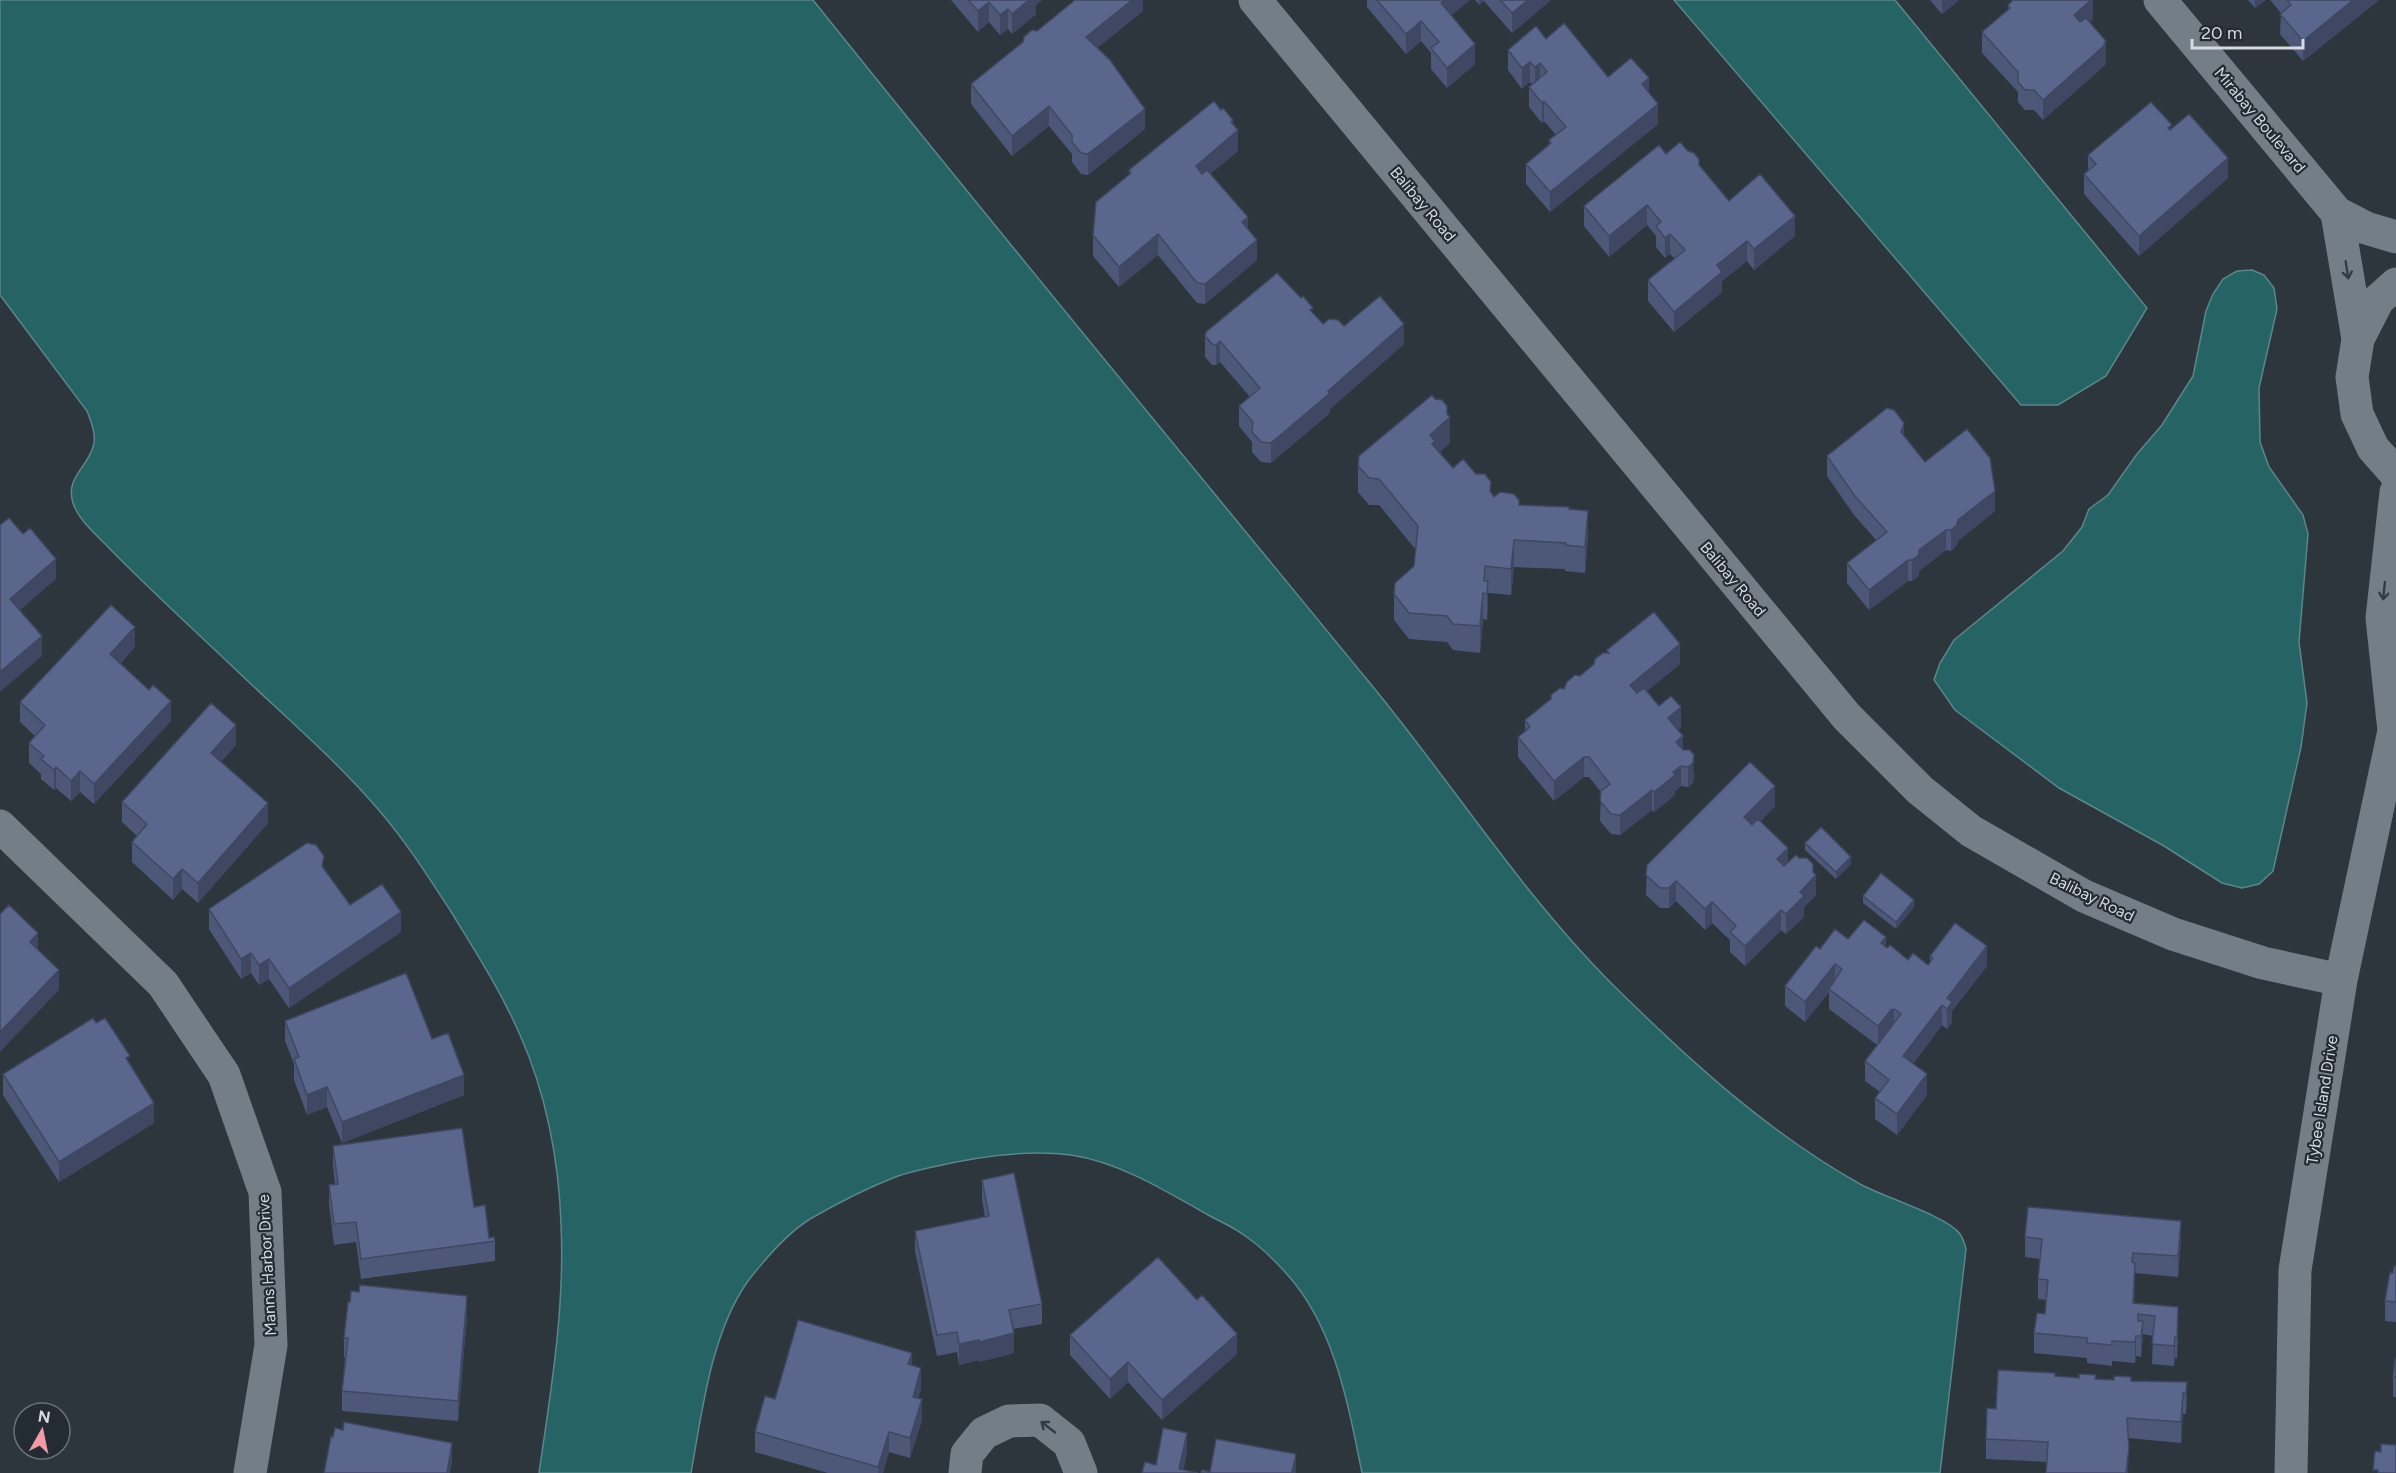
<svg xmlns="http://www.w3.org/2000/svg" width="2396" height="1473" font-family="Figtree,sans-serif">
	<rect width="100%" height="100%" fill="#2d353d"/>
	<path fill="#266364" stroke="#5a8789" stroke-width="1.5" d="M0,0H813C996,229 1183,455 1369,682C1451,781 1521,893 1612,984C1688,1059 1767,1132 1860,1184C1883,1197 1947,1216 1960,1234C1962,1237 1965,1245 1966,1249L1940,1473H1362C1348,1404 1335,1327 1286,1273C1275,1261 1261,1247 1248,1238C1236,1228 1221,1222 1208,1215C1166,1191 1119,1162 1071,1155C1024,1149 974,1157 928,1168C917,1171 904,1173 893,1178C865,1189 836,1204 810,1219C786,1234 765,1259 748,1281C711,1333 702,1412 691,1473H539C551,1390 565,1308 561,1224C559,1161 546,1093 520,1035C501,991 475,951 450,910C427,875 405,840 377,808C334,758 282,714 234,668C192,628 149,589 108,547C96,534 79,521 73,503C65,478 87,468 93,447C97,435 91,422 87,411L0,295Z
		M1674,0H1895L2147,308L2106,376L2058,405H2021Z
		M2252,270L2264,275L2274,288L2277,309L2259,388L2260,442L2269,467L2303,515L2308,534L2299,642L2307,703L2301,747L2273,871L2259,884L2242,888L2222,883L2164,846L2059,788L1955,710L1934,680L1940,663L1954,640L2063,551L2082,527L2089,509L2108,495L2137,454L2162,425L2193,376L2206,311L2213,294L2223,279L2237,271Z"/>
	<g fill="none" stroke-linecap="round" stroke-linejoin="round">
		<path stroke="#747e87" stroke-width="33" d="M1255,0L1847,717L1920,790L1971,831L2084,896L2173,934L2263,963L2341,980
			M2160,0L2337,213L2366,228L2396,237
			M2337,213L2358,339
			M2396,284L2378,300L2358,339L2352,377L2357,414L2373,448L2396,474
			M0,826L163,984L224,1075L265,1192L271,1345L250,1473
			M965,1473L967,1454L984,1433L1009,1421L1040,1420L1069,1443L1081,1473
			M2291,1473L2295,1270L2341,980L2394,731L2382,618L2396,492"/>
	</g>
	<path fill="#4d5878" d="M951,0H1042L1036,5V14L1012,34L1008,29L1000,35L989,22L978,32Z
		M1143,0V11L1097,48L1145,129L1088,175L1081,174L1072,162V154L1049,126L1012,156L971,104V84L1037,31Z
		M1367,0H1470L1451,15L1475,64L1447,88L1431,69V53L1421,41L1406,54L1367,7Z
		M1475,0H1551L1512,33L1484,1L1479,5Z
		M1930,0H1959L1942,14Z
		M2093,0V19L2089,22L2106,61L2105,65L2043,120L2034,110H2025L2018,102V92L1982,53V32L2008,10V5Z
		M2248,0H2266L2255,8Z
		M2270,0H2379L2303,61L2280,34L2281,13Z
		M1546,39L1608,77L1649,92L1658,124L1550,212L1526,184V164L1549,145V140L1556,135L1544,121L1542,123L1529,107V87L1532,84L1530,82L1522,89L1508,70V50Z
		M1233,125L1238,151L1210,174L1248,230L1257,260L1205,304L1197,303L1158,255L1119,287L1093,256V235L1129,175V170Z
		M2172,128L2228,178L2139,256L2084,194V174L2088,171V155Z
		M1666,154L1699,165L1729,201L1795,236L1754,270L1747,261L1722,281V292L1674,332L1648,301V280L1675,259L1670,254L1665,258L1656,247V236L1647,225L1609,257L1584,226V206Z
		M1313,313L1323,324L1344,326L1404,344L1330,409V413L1271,463L1261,462L1252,452V442L1239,426V406L1250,397L1220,362L1216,365H1212L1205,357V336Z
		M1447,414L1450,443L1440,452L1453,468L1491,493L1494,497L1519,505L1569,509L1588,537L1585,573L1565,571V569L1514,567L1511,595L1488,593L1487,620L1483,619L1480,653L1453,650L1447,642L1409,639L1394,620V594L1414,566L1416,550L1379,505H1369L1358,492V466Z
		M1904,436L1925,462L1995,511L1958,541L1957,545L1951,551L1946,550L1919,571V576L1912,581H1908L1869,610L1847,583V563L1876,540L1854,515L1827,476V456Z
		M135,647L120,664L171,721L94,804L80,792L71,801L56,788L54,790L41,779V774L29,763V743L35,736L20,722V702Z
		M1607,650L1680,664L1647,691L1659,706L1681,727L1678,730L1683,750L1694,775L1693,783L1688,787L1681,786L1675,791V795L1654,812L1652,810L1620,835L1611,834L1600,821L1601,792L1589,777H1584L1554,801L1518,757V737L1525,731V720L1594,664L1607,653Z
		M236,745L221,762L268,823L198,903L182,889L173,900L132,862V842L137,836L122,822V802Z
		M1775,806L1760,822L1788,863L1813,872L1816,895L1804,907V917L1786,934L1781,930L1745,966L1730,952V940L1712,923L1705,930L1676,901L1669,908H1660L1646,895L1647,865Z
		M1805,843L1851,864L1836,879L1805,850Z
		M324,869L350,905L401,932L289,1008L269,979L259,985L251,973L241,979L209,929V909Z
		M1863,896L1914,907L1896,929L1863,903Z
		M1848,939L1886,947L1908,960L1928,965L1930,962V956L1987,966L1952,1011V1022L1947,1029L1942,1025L1913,1064L1927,1095L1897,1135L1875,1119V1098L1880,1092L1865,1081V1061L1877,1045L1829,1009V992L1805,1022L1785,1006V986L1820,949Z
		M285,1021L432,1039L464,1095L342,1143L327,1107L307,1115L294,1080V1064L285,1041Z
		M130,1064L154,1123L59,1182L3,1095V1074Z
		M333,1146L474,1207L489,1238L495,1241V1261L361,1279L356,1242L334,1245L329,1205V1185L335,1184L333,1166Z
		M982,1180L1042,1304V1324L1013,1329L1014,1353L979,1362V1360L959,1365L957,1352L937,1356L915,1251V1231L985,1217L982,1200Z
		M2025,1237L2181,1241L2178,1277L2135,1273L2134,1304L2178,1328L2177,1358H2175L2174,1366L2152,1364L2153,1336L2143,1334L2141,1357L2136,1356L2135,1363L2112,1361V1366L2087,1363V1358L2034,1353V1333L2045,1314L2046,1300L2038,1299V1279L2040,1259L2025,1257Z
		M2396,1266V1322L2385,1321V1301L2393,1273Z
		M1197,1300L1237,1354L1162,1420L1128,1382L1110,1399L1070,1355V1335Z
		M467,1316L458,1421L342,1411V1391L345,1358H344V1338Z
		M2396,1359V1397H2393V1377Z
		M912,1366L921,1389L918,1398L922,1420L910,1458L889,1452L883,1473H828L755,1452V1432L775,1399Z
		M2055,1376L2131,1381L2187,1382L2186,1414H2183L2181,1443L2128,1438V1473H2046L2047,1462L1986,1459V1439L1996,1409Z"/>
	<path fill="#3f4762" d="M1029,0H1042L1036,5V14L1012,34V14Z
		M1132,0H1143V11L1086,57V37Z
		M1445,0H1470L1441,24V3Z
		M1479,0H1484V1L1479,5Z
		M1528,0H1551L1512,33V13Z
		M1942,0H1959L1942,14Z
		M2091,0H2093V19L2074,35V15Z
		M2255,0H2266L2255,8Z
		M2353,0H2379L2303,61V41Z
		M989,2V22L978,32V11Z
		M1008,9V29L1000,35V15Z
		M1421,21V41L1406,54V34Z
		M2106,41V61L2105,65L2043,120V100Z
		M1475,44V64L1447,88V68Z
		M1530,62V82L1522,89V68Z
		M1540,63V83L1535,87V67Z
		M1649,78V99L1642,84Z
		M1544,101V121L1542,123V103Z
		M1658,104V124L1550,212V192Z
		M1049,106V126L1012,156V136Z
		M1145,109V129L1088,175V154Z
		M1233,120V134L1238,130V151L1196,186V166Z
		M2228,158V178L2139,256V236Z
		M1647,205V225L1609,257V236Z
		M1795,216V236L1754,270V249Z
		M1248,217V237L1242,222Z
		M1158,234V255L1119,287V267Z
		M1670,234V254L1665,258V238Z
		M1257,240V260L1205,304V284Z
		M1747,241V261L1722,281V292L1674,332V312L1717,265Z
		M1404,324V344L1330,409V413L1271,463V443L1328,391Z
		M1220,341V362L1216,365V345Z
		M1447,406V420L1450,417V443L1435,456L1430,435Z
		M1904,423V443L1901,432Z
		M1995,491V511L1958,541L1957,545L1951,551V530L1958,520Z
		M1588,511V537L1585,573V547Z
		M1946,530V550L1919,571V576L1912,581V560L1919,550Z
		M1514,540V567L1511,595V569Z
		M56,559V579L10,619V599Z
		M1908,560V581L1869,610V590Z
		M1488,581V607L1487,620V594Z
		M1483,593V619L1480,653V626Z
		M135,627V647L110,674V654Z
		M42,636V656L0,692V672Z
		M1680,644V664L1630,705V685Z
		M171,701V721L94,804V784Z
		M1681,707V727L1668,738V718Z
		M236,725V745L211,773V753Z
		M1683,736V756L1676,742Z
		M1694,755L1693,783L1688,787V767Z
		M1584,757V777L1554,801V781Z
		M1681,766V786L1675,791V795L1654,812V792L1673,772Z
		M56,767V788L54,790V770Z
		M80,771V792L71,801V781Z
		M1775,786V806L1744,838V817Z
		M1652,790V810L1620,835V815Z
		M268,803V823L198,903V883Z
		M1788,848V869L1777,879V859Z
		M1851,857V864L1836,879V872Z
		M182,869V889L173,900V879Z
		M1816,875V895L1804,907V917L1786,934V914L1800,892Z
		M1676,881V901L1669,908V888Z
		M1914,900V907L1896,929V922Z
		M1712,902V923L1705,930V909Z
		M1781,910V930L1745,966V946Z
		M401,912V932L289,1008V988Z
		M38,933V953L30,942Z
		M1886,937V957L1881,943Z
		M1987,946V966L1952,1011V1022L1947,1029V998Z
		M251,953V973L241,979V959Z
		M269,959V979L259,985V965Z
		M1835,964V984L1829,989V992L1805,1022V1002Z
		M59,970V990L0,1052V1032Z
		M1942,1005V1025L1903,1077V1056Z
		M1894,1009V1029L1878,1046V1026L1891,1010Z
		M1927,1074V1095L1897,1135V1114Z
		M464,1075V1095L342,1143V1122Z
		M327,1087V1107L307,1115V1095Z
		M154,1103V1123L59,1182V1162Z
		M2181,1221V1241L2178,1277V1256Z
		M2135,1263V1283L2133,1324V1303Z
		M467,1296V1316L458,1421V1401Z
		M2143,1321V1341L2141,1357V1336Z
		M1014,1333V1353L979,1362V1342Z
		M1237,1334V1354L1162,1420V1400Z
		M2136,1336V1356L2135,1363V1342Z
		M2175,1337V1358L2174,1366V1346Z
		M979,1340V1360L959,1365V1344Z
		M912,1353V1373L908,1364Z
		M1128,1362V1382L1110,1399V1379Z
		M921,1368V1389L913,1417V1397Z
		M2187,1382V1402L2186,1414V1394Z
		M2183,1393V1414L2181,1443V1422Z
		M922,1399V1420L910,1458V1438Z
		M889,1432V1452L883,1473H878V1467Z
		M1187,1433V1453L1183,1473L1179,1469Z
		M452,1443V1463L450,1473H447Z
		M2129,1448L2128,1473H2126Z
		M1296,1454V1473H1292Z"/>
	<path fill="#5a668c" stroke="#3f4762" stroke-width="1.5" d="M968,0H1029L1012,14L1008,9L1000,15L989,2L978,11Z
		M1075,0H1132L1086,37L1110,60L1145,109L1088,154L1081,153L1072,142V135L1049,106L1012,136L971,84L1023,42L1024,37L1032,30L1037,31Z
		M1377,0H1445L1441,3L1475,44L1447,68L1431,48L1439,42L1421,21L1406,34Z
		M1500,0H1528L1512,13Z
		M2013,0H2091L2074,15L2080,22L2086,18L2106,41L2104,44L2105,45L2043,100L2034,90H2025L2018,82V72L1982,32L2010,8L2008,5Z
		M2287,0H2353L2303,41L2280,14L2291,5Z
		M1564,23L1608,77L1631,58L1649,78L1642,84L1658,104L1550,192L1526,164L1551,143L1549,140L1566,127L1544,101L1542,103L1529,87L1547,72L1540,63L1535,67L1530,62L1522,68L1508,50L1536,26L1546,39Z
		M1214,101L1221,110L1223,108L1233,120L1231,122L1238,130L1196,166L1202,174L1207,170L1248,217L1242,222L1257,240L1205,284L1197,283L1158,234L1119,267L1093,235L1096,202L1131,173L1129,170Z
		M2151,102L2172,125L2168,128L2170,130L2189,114L2228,158L2139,236L2084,174L2096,164L2088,155Z
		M1680,142L1688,151L1694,153L1699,159V165L1729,201L1760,174L1795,216L1754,249L1747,241L1717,265L1722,272L1674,312L1648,280L1685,250L1670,234L1665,238L1656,226L1661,222L1647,205L1609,236L1584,206L1659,145L1666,154Z
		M1277,273L1301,298L1303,296L1313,308L1310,310L1323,324L1329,319L1338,320L1344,326L1380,296L1404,324L1328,391L1330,393L1271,443L1261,442L1252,432L1253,422L1239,406L1260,388L1220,341L1216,345L1212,344L1205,336L1206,332Z
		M1432,395L1435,399L1442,400L1447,406V414L1450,417L1430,435L1435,441L1432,444L1453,468L1463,459L1476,474H1485L1491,482L1490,491L1494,497L1500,492L1514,494L1519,500V505L1569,507V509L1588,511L1585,547L1565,545L1566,543L1514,540L1511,569L1485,566L1484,581H1488L1487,594L1483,593L1480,626L1453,624L1447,616L1409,613L1394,594L1395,583L1414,566L1418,526L1379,479L1369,478L1358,466L1359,456Z
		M1887,408L1894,410L1904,423L1901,432L1925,462L1967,429L1990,458L1995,491L1958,520L1957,525L1951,530H1946L1919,550V555L1912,560H1908L1869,590L1847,563L1887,532L1854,495L1827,456Z
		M9,518L23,534L30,528L56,559L10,599L42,636L0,672V525Z
		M111,605L135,627L110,654L149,690L153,685L171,701L94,784L80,771L71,781L56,767L54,770L41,759L44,756L29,743L45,725L20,702Z
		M1654,612L1680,644L1630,685L1637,693L1644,688L1659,706L1671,696L1681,707L1668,718L1683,736L1676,742L1683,750H1690L1694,755L1693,763L1688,767L1681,766L1673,772L1675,775L1654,792L1652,790L1620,815L1611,814L1600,801L1601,791L1610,784L1589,757H1584L1554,781L1518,737L1530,727L1525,720L1551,699V695L1560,688L1564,689L1567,682L1575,675L1580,676L1594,664L1595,659L1603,653H1609L1607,650Z
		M211,703L236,725L211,753L268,803L198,883L182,869L173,879L132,842L147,824L122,802Z
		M1750,762L1775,786L1744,817L1752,825L1758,819L1788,848L1777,859L1784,866L1796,855L1799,858H1807L1813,864V872L1816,875L1800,892L1804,896L1786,914L1781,910L1745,946L1730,932L1736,926L1712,902L1705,909L1676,881L1669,888H1660L1646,875L1647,865Z
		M1821,827L1851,857L1836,872L1805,843Z
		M307,843L316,845L324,856L322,866L350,905L382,884L401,912L289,988L269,959L259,965L251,953L241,959L209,909Z
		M1881,873L1914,900L1896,922L1863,896Z
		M9,905L38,933L30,942L59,970L0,1032V914Z
		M1864,920L1886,937L1881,943L1887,948L1890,945L1908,960L1913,953L1928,965L1933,958L1930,956L1955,923L1987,946L1947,998L1952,1002L1947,1009L1942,1005L1903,1056L1927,1074L1897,1114L1875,1098L1889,1080L1865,1061L1901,1014L1894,1009L1891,1010L1878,1026L1829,989L1842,969L1835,964L1805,1002L1785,986L1816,946L1820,949L1835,929L1848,939Z
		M406,973L432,1039L448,1033L464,1075L342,1122L327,1087L307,1095L294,1059L299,1057L285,1021Z
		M93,1018L96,1023L105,1018L130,1056L126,1058L154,1103L59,1162L3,1074Z
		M462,1128L474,1207L485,1205L489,1238L494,1237L495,1241L361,1259L356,1222L334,1224L329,1185L338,1184L333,1146Z
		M1014,1173L1042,1304L1009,1310L1014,1333L979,1342V1340L959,1344L957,1332L937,1335L915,1231L989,1216L982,1180Z
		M2028,1207L2181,1221L2178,1256L2133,1253L2132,1262L2135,1263L2133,1303L2178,1307L2177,1338L2175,1337L2174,1346L2152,1344L2155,1316L2138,1314V1321H2143L2141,1336H2136L2135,1342L2112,1341V1345L2087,1343V1338L2034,1333L2037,1313L2045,1314L2048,1280L2038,1279L2042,1239L2025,1237Z
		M1158,1257L1197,1300L1202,1295L1237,1334L1162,1400L1128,1362L1110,1379L1070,1335Z
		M2394,1266H2396V1302L2385,1301L2390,1272L2393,1273Z
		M360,1285L467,1296L458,1401L342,1391L348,1338H344L348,1302H350L351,1291L359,1292Z
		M798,1320L912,1353L908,1364L921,1368L913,1397L922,1399L910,1438L889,1432L878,1467L755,1432L765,1396L775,1399Z
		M2395,1359H2396V1377H2393Z
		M1998,1370L2055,1373V1376L2079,1378V1374L2096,1375L2095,1379L2114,1380V1376L2131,1377V1381L2187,1382L2186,1394L2183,1393L2181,1422L2127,1418L2129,1448L2126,1473H2046L2048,1442L1986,1439L1987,1408L1996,1409Z
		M344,1422L452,1443L447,1473H324L331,1436L333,1437L335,1428L343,1430Z
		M1163,1428L1187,1433L1179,1469L1198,1473H1142L1145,1462L1156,1465Z
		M1216,1439L1296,1454L1292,1473H1201L1202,1470L1210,1472Z
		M2381,1444L2396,1445V1473H2378V1470H2373L2375,1451L2381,1452Z"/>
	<defs><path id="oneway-shaft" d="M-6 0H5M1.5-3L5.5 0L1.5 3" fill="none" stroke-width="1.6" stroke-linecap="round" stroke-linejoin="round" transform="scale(1.5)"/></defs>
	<g stroke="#333c44">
		<use href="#oneway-shaft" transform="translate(2347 270) rotate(81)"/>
		<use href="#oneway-shaft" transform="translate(2384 591) rotate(96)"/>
		<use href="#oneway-shaft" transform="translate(1048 1427) rotate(-142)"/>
	</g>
	<g text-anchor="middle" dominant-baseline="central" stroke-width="4.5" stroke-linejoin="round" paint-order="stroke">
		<g font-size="16" fill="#d5dbe0" stroke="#232b33">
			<text transform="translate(2260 120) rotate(50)">Mirabay Boulevard</text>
			<text transform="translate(1423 204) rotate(50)">Balibay Road</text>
			<text transform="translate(1733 579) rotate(50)">Balibay Road</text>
			<text transform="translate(2092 897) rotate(26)">Balibay Road</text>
			<text transform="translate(2322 1100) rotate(-81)">Tybee Island Drive</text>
			<text transform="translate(267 1265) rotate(-93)">Manns Harbor Drive</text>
		</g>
	</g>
	<g transform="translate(42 1431) rotate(9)"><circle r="28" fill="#232b33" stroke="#6a7178" stroke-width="1.5"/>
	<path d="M0-4.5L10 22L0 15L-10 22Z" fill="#f39aa9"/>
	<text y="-9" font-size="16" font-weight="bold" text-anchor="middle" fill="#d5dbe0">N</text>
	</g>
	<path d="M2192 39v9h111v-9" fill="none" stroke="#d5dbe0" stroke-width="3"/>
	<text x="2201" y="39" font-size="18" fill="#d5dbe0" stroke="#232b33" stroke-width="4.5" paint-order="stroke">20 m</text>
</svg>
